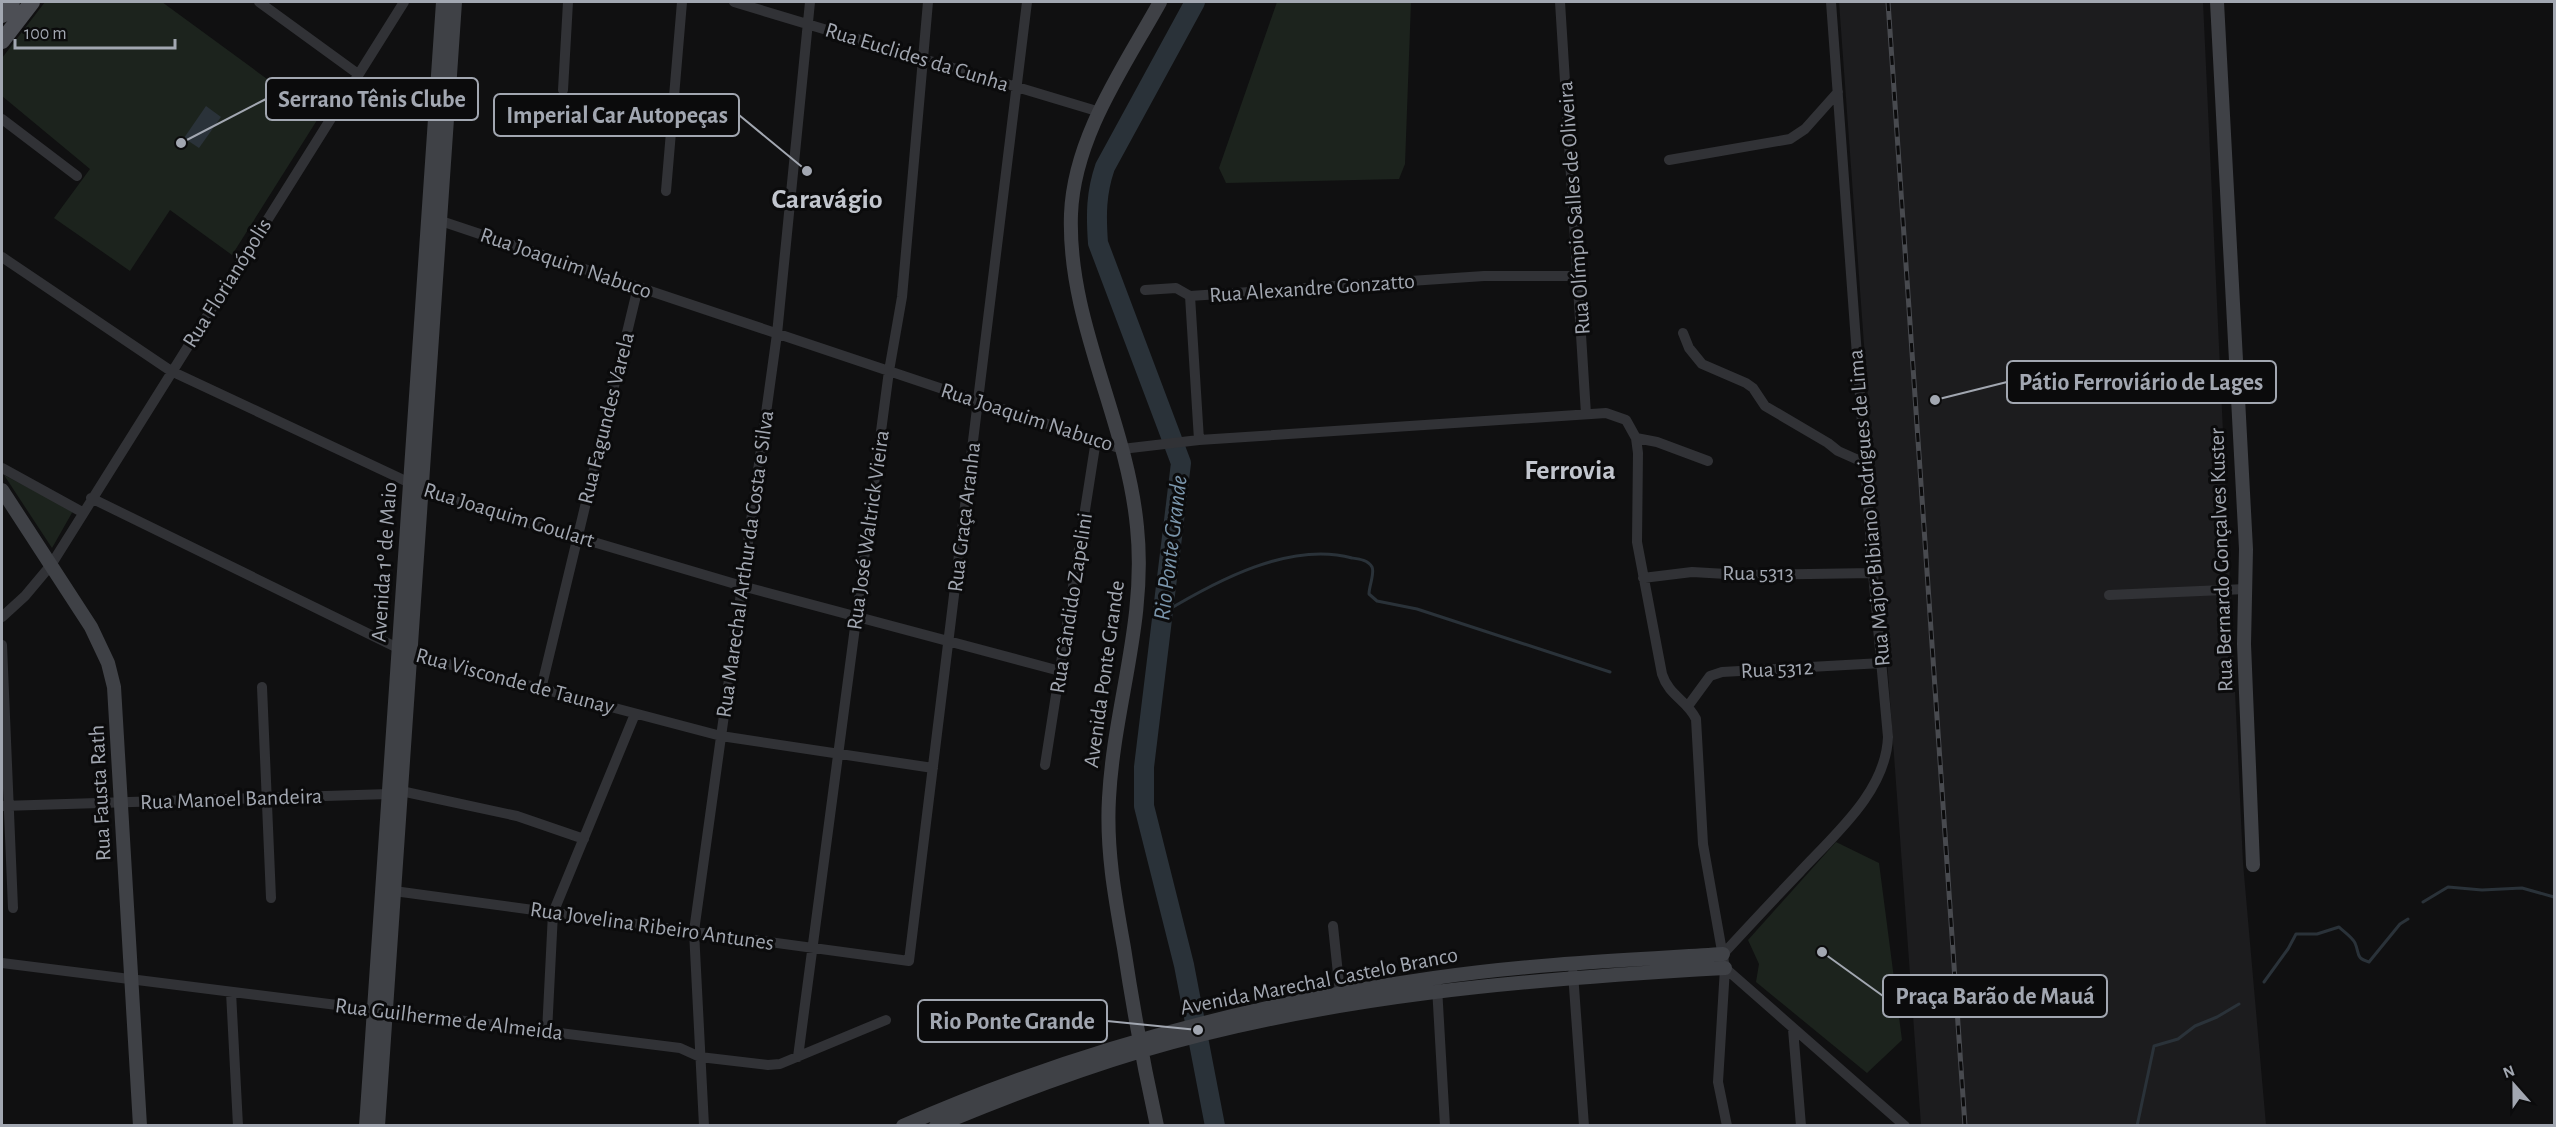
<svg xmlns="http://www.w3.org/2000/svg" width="2556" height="1127" font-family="'Alegreya Sans',sans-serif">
	<rect width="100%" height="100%" fill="#101011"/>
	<path fill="#1c1c1e" d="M1839,2H2203L2243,863L2266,1125H1921Z"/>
	<path fill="#1c231d" d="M45,2H162L319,117L232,255L170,210L130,271L54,218L90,169L2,96V58Z
		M1277,2H1411L1405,164L1399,179L1226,183L1219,168Z
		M4,475L73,511L52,548Z
		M1836,842L1879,863L1902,1040L1867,1073L1756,982L1759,964L1748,940Z"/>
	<path fill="#2a3239" d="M206,106L221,117L199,148L184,138Z"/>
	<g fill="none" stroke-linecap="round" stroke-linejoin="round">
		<path stroke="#2a3239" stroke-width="3" d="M1163,613C1216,581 1290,541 1352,558C1359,559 1368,560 1372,567C1375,573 1369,586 1369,594L1377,601L1417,609L1610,672
			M2423,902L2448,887L2482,890L2522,888L2554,897
			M2264,982L2288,949L2296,934H2317L2339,927C2344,932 2352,937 2355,943C2360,954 2355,958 2369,962L2400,924L2408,919
			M2137,1126L2154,1046L2178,1039L2195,1026L2217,1017L2239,1004"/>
		<path stroke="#2a3239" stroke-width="20" d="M1195,2L1105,167C1096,193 1096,215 1098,243L1181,463L1144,767V806L1184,965L1215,1126"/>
		<path stroke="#313236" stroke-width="10" d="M259,2L358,74
			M734,2L1100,112
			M1560,2L1586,414
			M563,90L568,2
			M2,119L77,176
			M1669,160L1790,139L1805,129L1838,92
			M666,191L682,2
			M435,219L1122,449L1199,440L1606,413L1626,420L1636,438L1657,442L1708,461
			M2,257L171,371L410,483L421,491L742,586L1060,671
			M1145,290L1176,288L1190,296
			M1683,333L1689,348L1702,364L1746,383L1753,388L1765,406L1828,443L1838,451L1856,459L1865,460
			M1636,438L1638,453L1637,542L1662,674C1669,696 1687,700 1696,719L1703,844L1725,968L1718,1082L1727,1126
			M1199,440L1190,296L1484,276H1579
			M2,468L82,512
			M91,498L410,654L721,736L933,768
			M1643,578L1692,572L1744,575L1873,573
			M2109,595L2246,589
			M2,617L25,596L51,565L404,2
			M2,645L13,908
			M262,687L271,898
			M541,689L638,287
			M1688,706L1710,676L1722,672L1882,663
			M1045,765L1096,440
			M401,791L517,816L584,839
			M2,806L389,794
			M394,891L909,961L1027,2
			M1333,926L1340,993
			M1723,954C1748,927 1773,900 1799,873C1834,835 1886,792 1888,737L1873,573L1831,2
			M2,963L680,1048L700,1057L768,1065L780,1064L886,1020
			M1725,968L1905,1126
			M1573,973L1584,1126
			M1437,987L1445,1126
			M231,992L238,1126
			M1793,1029L1801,1126
			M547,1032L553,913L635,714
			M798,1057L889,371L902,297L928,2
			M704,1126L694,931L777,334L810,2"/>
		<path stroke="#3f4146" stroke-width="14" d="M2217,2L2246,549L2244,644L2253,865
			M2,490L91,627L108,663L114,687L140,1126
			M366,1126L443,2
			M378,1126L455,2
			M903,1126C1073,1051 1251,1004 1434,978C1530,964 1627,960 1723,954
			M936,1126C1003,1098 1071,1072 1141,1051C1331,995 1529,979 1725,968
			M1157,1126C1144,1067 1133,1008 1124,948C1115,898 1106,849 1109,798C1114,705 1147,621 1137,527C1127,420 1067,322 1071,214C1074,137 1124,67 1160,2"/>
		<path stroke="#4d4f55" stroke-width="16" d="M2,15L12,2
			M2,41L32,2"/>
		<g stroke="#484a4f" stroke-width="5">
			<path id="rail" d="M1888,2L1965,1126"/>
		</g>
		<use href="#rail" stroke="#0b0b0c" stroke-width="3" stroke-dasharray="9" stroke-linecap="butt"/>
	</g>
	<g text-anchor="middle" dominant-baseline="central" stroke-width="6" stroke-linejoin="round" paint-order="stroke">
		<g font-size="22" fill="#a2a7b1" stroke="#0b0b0c">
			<text transform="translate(917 57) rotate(17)">Rua Euclides da Cunha</text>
			<text transform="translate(1574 208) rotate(-94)">Rua Olímpio Salles de Oliveira</text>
			<text transform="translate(566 263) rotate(19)">Rua Joaquim Nabuco</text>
			<text transform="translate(227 283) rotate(-58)">Rua Florianópolis</text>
			<text transform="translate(1312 288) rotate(-4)">Rua Alexandre Gonzatto</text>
			<text transform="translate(1027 417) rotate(18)">Rua Joaquim Nabuco</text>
			<text transform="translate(606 418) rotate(-76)">Rua Fagundes Varela</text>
			<text transform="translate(1869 508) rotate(-95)">Rua Major Bibiano Rodrigues de Lima</text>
			<text transform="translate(509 515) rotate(17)">Rua Joaquim Goulart</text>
			<text transform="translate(964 517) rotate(-83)">Rua Graça Aranha</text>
			<text transform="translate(868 530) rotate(-82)">Rua José Waltrick Vieira</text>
			<text transform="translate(2221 560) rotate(-92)">Rua Bernardo Gonçalves Kuster</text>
			<text transform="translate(384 562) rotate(-86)">Avenida 1º de Maio</text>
			<text transform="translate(745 564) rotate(-82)">Rua Marechal Arthur da Costa e Silva</text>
			<text x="1758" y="573">Rua 5313</text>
			<text transform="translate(1071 603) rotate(-81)">Rua Cândido Zapelini</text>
			<text transform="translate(1777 669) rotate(-3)">Rua 5312</text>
			<text transform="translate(1104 674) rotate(-82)">Avenida Ponte Grande</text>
			<text transform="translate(515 681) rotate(15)">Rua Visconde de Taunay</text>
			<text transform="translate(100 793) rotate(-93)">Rua Fausta Rath</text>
			<text transform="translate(231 799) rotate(-2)">Rua Manoel Bandeira</text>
			<text transform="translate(652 926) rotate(8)">Rua Jovelina Ribeiro Antunes</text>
			<text transform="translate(1319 981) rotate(-11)">Avenida Marechal Castelo Branco</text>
			<text transform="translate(449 1019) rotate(7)">Rua Guilherme de Almeida</text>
		</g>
		<g font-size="24" font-style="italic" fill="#7a95ab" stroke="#0b0b0c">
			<text transform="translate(1171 548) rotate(-83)">Rio Ponte Grande</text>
		</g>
		<g font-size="28" font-weight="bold" fill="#c2c6ce" stroke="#0b0b0c">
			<text x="827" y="200">Caravágio</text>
			<text x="1570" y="471">Ferrovia</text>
		</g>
	</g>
	<path fill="none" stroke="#a2a7b1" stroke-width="2" d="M181 143L266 99M807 171L739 115M1935 400L2007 382M1822 952L1883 996M1198 1030L1107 1021"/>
	<g fill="#a2a7b1" stroke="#0b0b0c" stroke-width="2">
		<circle cx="181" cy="143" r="6"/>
		<circle cx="807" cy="171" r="6"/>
		<circle cx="1935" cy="400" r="6"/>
		<circle cx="1822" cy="952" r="6"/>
		<circle cx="1198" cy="1030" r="6"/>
	</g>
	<g fill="#0b0b0c" stroke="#a2a7b1" stroke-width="2">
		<rect x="266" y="78" width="212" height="42" rx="6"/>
		<rect x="494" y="94" width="245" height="42" rx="6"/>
		<rect x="2007" y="361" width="269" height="42" rx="6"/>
		<rect x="1883" y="975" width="224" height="42" rx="6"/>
		<rect x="918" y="1000" width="189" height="42" rx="6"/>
	</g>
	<g font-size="24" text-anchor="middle" font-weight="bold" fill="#a2a7b1">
		<text x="372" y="107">Serrano Tênis Clube</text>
		<text x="617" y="123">Imperial Car Autopeças</text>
		<text x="2141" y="390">Pátio Ferroviário de Lages</text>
		<text x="1995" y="1004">Praça Barão de Mauá</text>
		<text x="1012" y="1029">Rio Ponte Grande</text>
	</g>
	<rect width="2556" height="1127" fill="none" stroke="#a2a7b1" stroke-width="6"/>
	<g transform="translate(2514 1085) rotate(339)" stroke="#0b0b0c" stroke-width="4.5" paint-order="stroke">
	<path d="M0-4.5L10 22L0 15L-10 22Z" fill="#a2a7b1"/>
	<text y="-9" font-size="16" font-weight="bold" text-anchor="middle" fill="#a2a7b1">N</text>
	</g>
	<path d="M15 39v9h160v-9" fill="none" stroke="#a2a7b1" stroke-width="3"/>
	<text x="24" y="39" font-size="18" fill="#a2a7b1" stroke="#0b0b0c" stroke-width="4.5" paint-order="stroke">100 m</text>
</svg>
